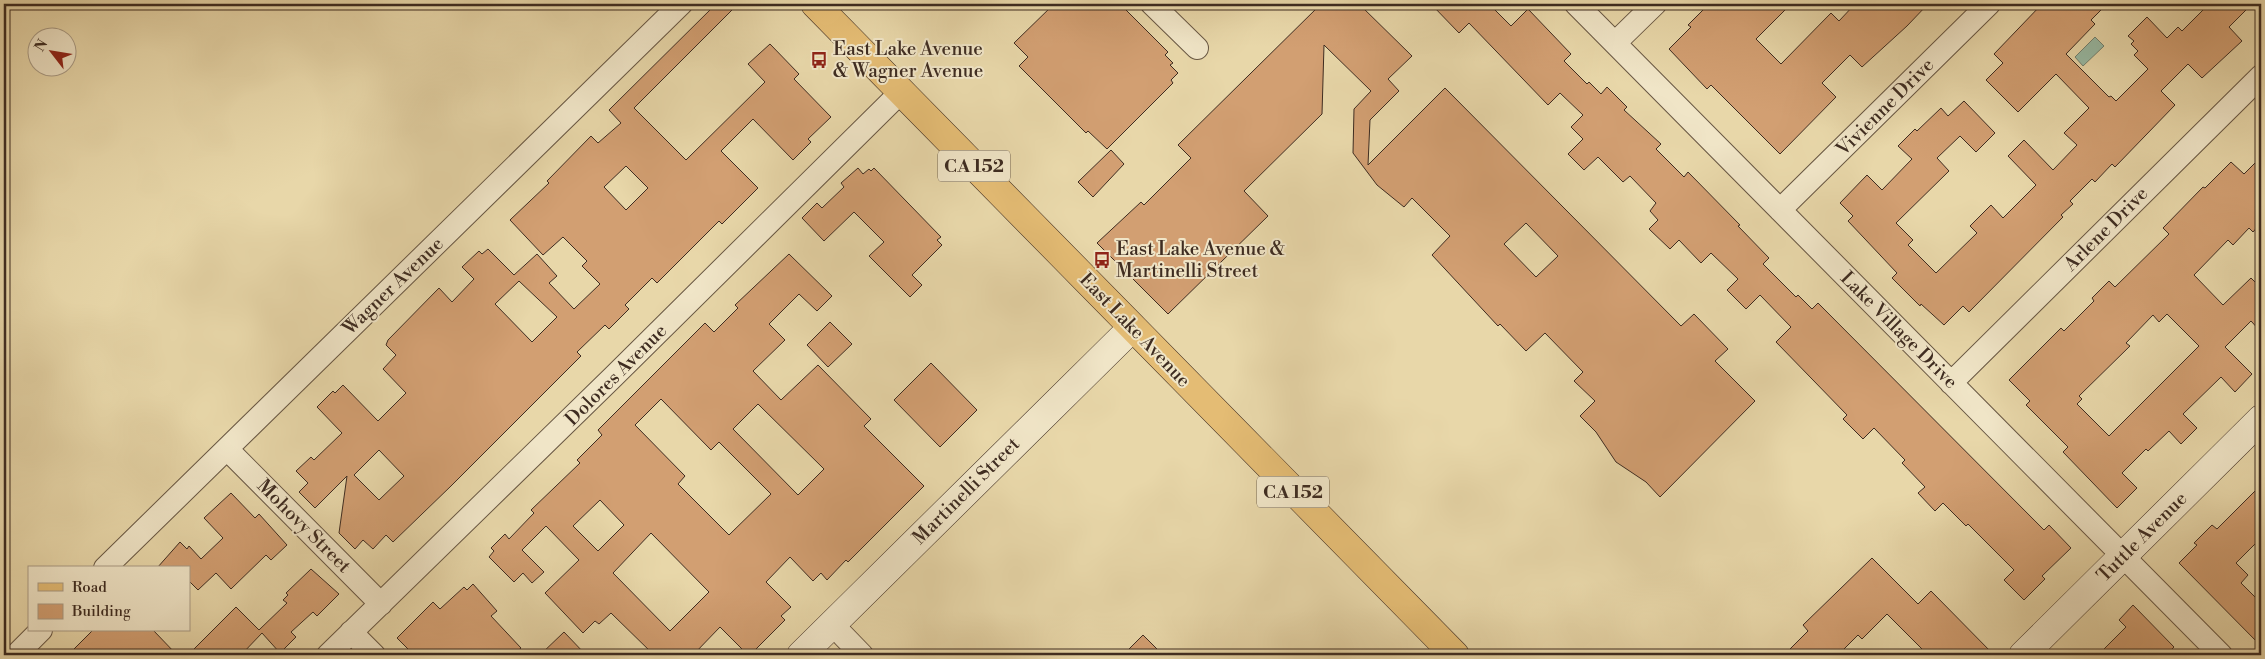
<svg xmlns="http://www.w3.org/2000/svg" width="2265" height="659" font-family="'Libre Bodoni',serif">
	<rect width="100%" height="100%" fill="#e8d7a9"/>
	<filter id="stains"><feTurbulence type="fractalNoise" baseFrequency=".004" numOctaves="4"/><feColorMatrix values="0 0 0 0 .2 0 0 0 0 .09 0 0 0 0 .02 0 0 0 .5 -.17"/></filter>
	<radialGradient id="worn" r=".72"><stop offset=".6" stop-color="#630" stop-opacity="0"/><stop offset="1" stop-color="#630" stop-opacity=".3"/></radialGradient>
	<path fill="#98baa4" stroke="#748170" d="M2095,37L2104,46L2083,66L2075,57Z"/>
	<path fill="#d29f72" stroke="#3e2c21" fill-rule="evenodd" d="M716,4H738L634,108L686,160L765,82L748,64L770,44L799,74L794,79L831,117L808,139L811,142L793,160L753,119L721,151L758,188L722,224L719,221L657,283L652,278L625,305L629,309L609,329L605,325L577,352L581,356L451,486L393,542L386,535L373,549L363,540L355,549L339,533L347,476L315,508L299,492L308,483L296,471L311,457L314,460L342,433L317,407L333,391L335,393L343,385L378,421L406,393L383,369L396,355L386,345L388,340L439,288L452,302L474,279L462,267L479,251L482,254L488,249L514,275L537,254L557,276L549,283L574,309L600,284L582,266L587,261L563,237L543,255L510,220L549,183L547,181L591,136L598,143L621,123L609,110ZM626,166L648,188L626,210L604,187ZM519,281L557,317L532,342L495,304ZM379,450L404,476L379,500L354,475Z
		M1054,4H1120L1168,52L1165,55L1173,63L1170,65L1178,73L1171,80L1173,83L1107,149L1088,131L1086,133L1019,66L1028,57L1014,43Z
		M1321,4H1359L1412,56L1388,79L1399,91L1370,120L1368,165L1445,88L1681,326L1694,314L1728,349L1715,361L1755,401L1660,497L1646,482L1616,462L1596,432L1580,416L1595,401L1574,381L1583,372L1545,333L1526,351L1500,324L1498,326L1432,255L1450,236L1412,198L1404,207L1377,185L1353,153L1354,109L1371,91L1324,45L1322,114L1244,191L1268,216L1168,314L1097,243L1141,202L1144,205L1191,158L1178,145ZM1526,223L1558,256L1536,277L1504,244Z
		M1431,4H1489L1511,26L1528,9L1571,54L1564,61L1587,84L1589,82L1601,94L1607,87L1627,107L1624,110L1661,144L1656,149L1684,177L1688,172L1740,225L1738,226L1769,258L1763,264L1796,297L1798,295L1812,309L1818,303L2044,530L2049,525L2071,548L2042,576L2045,579L2024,600L2004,580L2014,570L1968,524L1966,526L1943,503L1935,511L1918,493L1925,487L1902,463L1905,460L1874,428L1863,439L1843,419L1847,415L1776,342L1791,327L1760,295L1746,309L1727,290L1738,279L1711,253L1701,263L1679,240L1670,249L1649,229L1658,220L1650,211L1656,203L1630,176L1623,182L1598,157L1584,170L1568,154L1583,139L1571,127L1583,115L1560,93L1548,105L1469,23L1459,33Z
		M1709,4H1791L1756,39L1781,64L1831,13L1839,21L1855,4H1928L1907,26L1862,67L1850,55L1822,83L1836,97L1780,154L1711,85L1707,89L1669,49L1691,27L1688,25Z
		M2042,4H2107L2091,20L2095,24L2066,54L2109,97L2111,96L2116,101L2148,69L2134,55L2138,51L2131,44L2134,41L2128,36L2147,17L2167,38L2178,27L2182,31L2209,4H2252L2229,27L2242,41L2202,78L2188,64L2161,91L2175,105L2115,167L2112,164L2095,182L2092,179L2070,201L2073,204L2061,215L2063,217L1969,312L1963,306L1944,325L1921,304L1920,306L1892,278L1897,273L1848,221L1853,216L1840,203L1867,175L1882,190L1912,159L1898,146L1915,129L1917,131L1941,108L1948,116L1964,101L1995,133L1976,152L1960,136L1937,158L1949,171L1896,223L1913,240L1908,245L1936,273L1977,233L1970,226L1991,205L2003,218L2036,185L2008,156L2024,140L2053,170L2077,145L2064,133L2089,108L2056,74L2018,112L1986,80L2003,63L1994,54Z
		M1111,150L1124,164L1093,197L1078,182Z
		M2261,157V223L2253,232L2249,228L2233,245L2228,240L2194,275L2223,305L2251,278L2261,288V332L2251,321L2225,347L2252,374L2235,392L2221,377L2183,414L2197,428L2181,444L2169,431L2148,451L2146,449L2122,473L2137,488L2117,508L2063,452L2068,447L2026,405L2030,401L2009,380L2061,328L2064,331L2094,301L2092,298L2109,281L2115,287L2169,234L2163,228L2203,187L2205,188L2231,162L2244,174ZM2167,314L2199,346L2109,436L2077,404L2082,399L2079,396L2130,346L2126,343L2153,315L2159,322Z
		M858,168L863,174L869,169L871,171L874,168L941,237L937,240L942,245L912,275L922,285L910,297L869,256L884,242L854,212L824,241L802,218L817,203L822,208L844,187L841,183Z
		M789,254L832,296L817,311L799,294L769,324L785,340L753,371L781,400L818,365L871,419L864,426L924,486L848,562L846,560L827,580L821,573L813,581L790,557L766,582L791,607L781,616L785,620L753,652L751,650L747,654L720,627L693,655H654L611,613L599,624L595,621L583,633L545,593L579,560L546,526L522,550L544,572L532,583L523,573L514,582L489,557L494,551L491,548L505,534L509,539L534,513L531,510L580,463L577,460L602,435L598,430L705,323L714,332L738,308L735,305ZM661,399L711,450L719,442L771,494L729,535L678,484L685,476L635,425ZM758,404L824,469L798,495L733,429ZM600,500L624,525L598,551L573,526ZM651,533L709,592L670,631L613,573Z
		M830,322L852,344L828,367L807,345Z
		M931,363L977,410L940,447L894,400Z
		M2261,485V538L2236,563L2248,575L2241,583L2261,603V646L2179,563L2197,545L2194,543L2212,525L2217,529Z
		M231,493L255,518L259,514L287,545L271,560L266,555L231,589L216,573L198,590L189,581V568H157L180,542L187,549L189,546L201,559L223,538L204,518Z
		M1872,558L1918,604L1931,591L1994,655H1928L1887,614L1862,639L1858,635L1838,655H1784L1808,631L1803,625Z
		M311,569L339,594L317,616L313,612L291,632L296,637L280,653L262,633L241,655H188L236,607L259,630L287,603L283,600L288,595L286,593Z
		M473,584L497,611L491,616L521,648L513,655H414L397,638L433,602L440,609L464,587L467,590Z
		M2133,605L2174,647L2166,655H2098L2126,627L2119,620Z
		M93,630H153L177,655H68Z
		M564,632L586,655H540Z
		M1143,635L1163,655H1123Z"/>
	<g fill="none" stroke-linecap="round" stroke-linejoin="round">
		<g stroke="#685743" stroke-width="24">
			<path id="street" d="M1152,4L1197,48
				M1576,4L2221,655
				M1615,43L1655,4
				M1780,210L1989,4
				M1951,383L2261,76
				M227,449L381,604
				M105,568L681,4
				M832,624L862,655
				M351,632L374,655
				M16,655L41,630
				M328,655L613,377L901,92"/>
		</g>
		<g stroke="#3e2c21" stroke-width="29">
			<path id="secondary" d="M801,655L1132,328
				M2023,655L2261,419"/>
		</g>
		<g stroke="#3e2c21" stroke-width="29">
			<path id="primary" d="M815,4L1455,655"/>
		</g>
		<use href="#street" stroke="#f0e5c7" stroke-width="22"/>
		<use href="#secondary" stroke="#f0e5c7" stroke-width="28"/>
		<use href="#primary" stroke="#e4bc74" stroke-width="28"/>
	</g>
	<defs>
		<g id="bus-bare" transform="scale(1.35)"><path d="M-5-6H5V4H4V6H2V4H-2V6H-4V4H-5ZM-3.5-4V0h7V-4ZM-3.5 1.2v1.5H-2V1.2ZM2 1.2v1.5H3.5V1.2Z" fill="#8f2418" stroke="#f0e5c7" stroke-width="2.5" paint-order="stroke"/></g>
	</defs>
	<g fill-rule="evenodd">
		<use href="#bus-bare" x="819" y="60"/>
		<use href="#bus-bare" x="1102" y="260"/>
	</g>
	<g text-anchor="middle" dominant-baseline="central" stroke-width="4" stroke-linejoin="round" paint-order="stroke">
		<g fill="#f0e5c7" stroke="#736453" stroke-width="1">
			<rect x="938" y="150.5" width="72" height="31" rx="4"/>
			<rect x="1257" y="476.5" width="72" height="31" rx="4"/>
		</g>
		<g font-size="18" font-weight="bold" fill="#3e2c21">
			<text x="974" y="166">CA 152</text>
			<text x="1293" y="492">CA 152</text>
		</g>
		<g font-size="19" fill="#3e2c21" stroke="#f0e5c7" text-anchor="start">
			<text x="833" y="49">East Lake Avenue<tspan x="833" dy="22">&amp; Wagner Avenue</tspan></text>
			<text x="1116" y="249">East Lake Avenue &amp;<tspan x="1116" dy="22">Martinelli Street</tspan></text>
		</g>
		<g font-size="19" fill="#3e2c21" stroke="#f0e5c7">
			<text transform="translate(1885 107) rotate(-45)">Vivienne Drive</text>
			<text transform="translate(2106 229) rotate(-45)">Arlene Drive</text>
			<text transform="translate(393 286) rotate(-44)">Wagner Avenue</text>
			<text transform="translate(1135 330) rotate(46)">East Lake Avenue</text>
			<text transform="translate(1899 330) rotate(45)">Lake Village Drive</text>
			<text transform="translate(616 375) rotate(-45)">Dolores Avenue</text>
			<text transform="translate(966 491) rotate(-45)">Martinelli Street</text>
			<text transform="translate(304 526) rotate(45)">Mohovy Street</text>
			<text transform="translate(2142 537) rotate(-45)">Tuttle Avenue</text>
		</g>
	</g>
	<rect width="2265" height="659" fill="none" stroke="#e8d7a9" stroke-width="20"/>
	<rect x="5" y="5" width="2255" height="649" fill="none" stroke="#3e2c21" stroke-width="2.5"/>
	<rect x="10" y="10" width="2245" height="639" fill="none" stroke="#3e2c21"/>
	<rect x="28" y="566" width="162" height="65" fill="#f0e5c7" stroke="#a99b85"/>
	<rect x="38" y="583" width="25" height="8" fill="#e4bc74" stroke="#a99b85"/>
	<text x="72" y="592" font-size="15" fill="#3e2c21">Road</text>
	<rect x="38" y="604" width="25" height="15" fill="#d29f72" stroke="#a99b85"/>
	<text x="72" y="616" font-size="15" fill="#3e2c21">Building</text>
	<g transform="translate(52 52) rotate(301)"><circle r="24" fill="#f0e5c7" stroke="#a99b85"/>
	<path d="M0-4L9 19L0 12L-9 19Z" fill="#8f2418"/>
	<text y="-8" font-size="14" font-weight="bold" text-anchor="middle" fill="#3e2c21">N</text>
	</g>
	<rect width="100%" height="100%" filter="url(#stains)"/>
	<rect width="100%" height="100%" fill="url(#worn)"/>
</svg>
